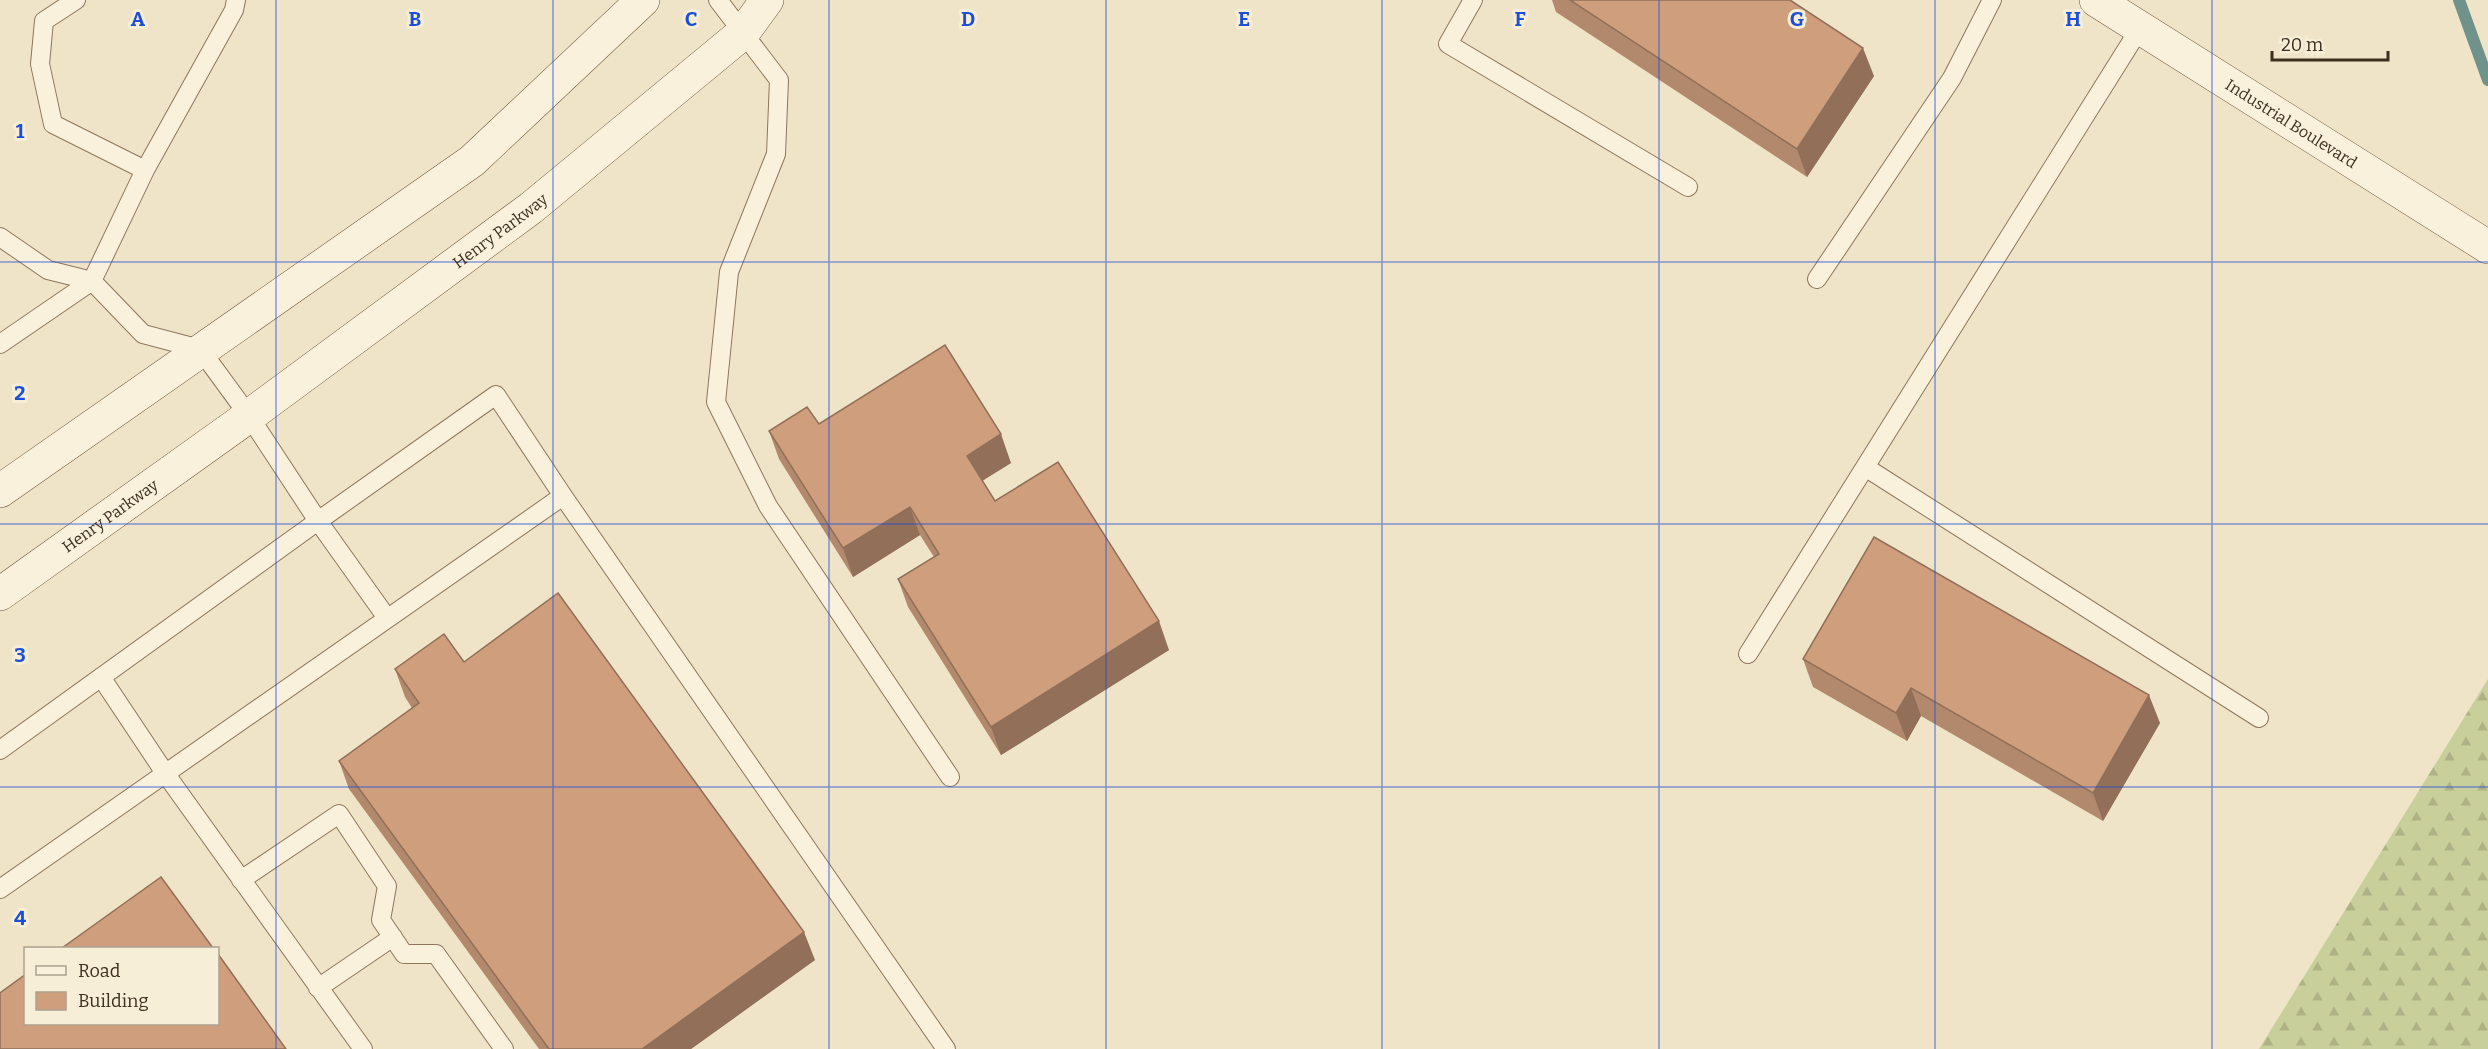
<svg xmlns="http://www.w3.org/2000/svg" width="2488" height="1049" font-family="Bitter,serif">
	<defs>
		<pattern id="forest-firs" width="22" height="20" patternUnits="userSpaceOnUse" patternTransform="scale(1.5)"><rect width="22" height="20" fill="#c9cf9b"/><path d="M5 1l3.5 6h-7zM16 11l3.5 6h-7z" fill="#aeb285"/></pattern>
	</defs>
	<rect width="100%" height="100%" fill="#f0e4c8"/>
	<path fill="url(#forest-firs)" d="M2488,679V1049H2259Z"/>
	<g fill="none" stroke-linecap="round" stroke-linejoin="round">
		<path stroke="#6f938a" stroke-width="12" d="M2459,0L2488,80"/>
		<g stroke="#8d765c" stroke-width="20">
			<path id="lane" d="M76,0L44,21L40,64L53,124L145,170L92,281L143,334L200,349L249,416L318,521L496,395L563,496L946,1049
				M718,0L779,80L776,154L729,272L716,402L768,506L950,777
				M1473,0L1448,44L1688,187
				M145,170L234,10L236,0
				M0,237L48,270L92,281
				M1817,279L1952,78L1992,0
				M0,344L92,281
				M1865,467L2259,718
				M1748,654L2140,28
				M101,677L165,773L363,1049
				M0,750L318,521L387,618
				M241,880L339,814L387,886L381,920L404,954H436L504,1049
				M0,889L563,496
				M318,988L393,937"/>
		</g>
		<g stroke="#6f573f" stroke-width="34">
			<g id="secondary">
				<path id="s1" d="M2096,0L2488,247"/>
				<path d="M0,491L472,161L643,0"/>
				<path id="s2" d="M0,594L249,416L531,208L743,33L767,0"/>
			</g>
		</g>
		<use href="#lane" stroke="#faf1dc" stroke-width="18"/>
		<use href="#secondary" stroke="#faf1dc" stroke-width="33"/>
	</g>
	<path fill="#b2896c" d="M1552,0H1790L1874,76L1807,177L1556,12Z
		M819,424L1011,463L982,481L995,501L1169,650L1001,755L908,607L898,579L934,557L920,535L853,577L779,459L769,431Z
		M1803,659L2160,723L2103,821L1921,716L1907,741L1813,687Z
		M464,662L815,960L691,1049H539L349,789L339,761L412,708L405,697L395,669Z"/>
	<path fill="#916f58" d="M1863,48L1874,76L1807,177L1797,149Z
		M1001,434L1011,463L977,484L967,456Z
		M910,507L920,535L853,577L843,548Z
		M1159,621L1169,650L1001,755L991,727Z
		M1911,688L1921,716L1907,741L1896,713Z
		M2149,695L2160,723L2103,821L2093,793Z
		M804,932L815,960L691,1049H642Z"/>
	<path fill="#cf9f7d" stroke="#916f58" stroke-width="1.5" d="M1570,0H1790L1863,48L1797,149Z
		M945,345L1001,434L967,456L995,501L1058,462L1159,621L991,727L898,579L939,554L910,507L843,548L769,431L807,407L819,424Z
		M1874,537L2149,695L2093,793L1911,688L1896,713L1803,659Z
		M558,593L804,932L642,1049H549L339,761L419,703L395,669L444,634L464,662Z
		M161,877L213,948H62Z
		M218,954L286,1049H0V993L26,974V1023H218Z"/>
	<path fill="none" stroke="#1d4ed8" stroke-width="1.5" stroke-opacity="0.55" d="M276,0V1049M553,0V1049M829,0V1049M1106,0V1049M1382,0V1049M1659,0V1049M1935,0V1049M2212,0V1049M0,262H2488M0,524H2488M0,787H2488"/>
	<g text-anchor="middle" dominant-baseline="central" stroke-width="6" stroke-linejoin="round" paint-order="stroke">
		<g font-size="16" fill="#3d2e20" stroke="#f7eed8">
			<text stroke="none"><textPath href="#s1" startOffset="231">Industrial Boulevard</textPath></text>
			<text stroke="none"><textPath href="#s2" startOffset="618">Henry Parkway</textPath></text>
			<text stroke="none"><textPath href="#s2" startOffset="135">Henry Parkway</textPath></text>
		</g>
	</g>
	<g font-size="20" text-anchor="middle" font-weight="bold" fill="#1d4ed8" stroke="#f7eed8" stroke-width="6" stroke-linejoin="round" paint-order="stroke">
		<text x="138" y="26">A</text>
		<text x="415" y="26">B</text>
		<text x="691" y="26">C</text>
		<text x="968" y="26">D</text>
		<text x="1244" y="26">E</text>
		<text x="1520" y="26">F</text>
		<text x="1797" y="26">G</text>
		<text x="2073" y="26">H</text>
		<text x="20" y="138">1</text>
		<text x="20" y="400">2</text>
		<text x="20" y="662">3</text>
		<text x="20" y="925">4</text>
	</g>
	<rect x="24" y="947" width="195" height="78" fill="#f7eed8" stroke="#ada18e" stroke-width="1.5"/>
	<rect x="36" y="966" width="30" height="9" fill="#faf1dc" stroke="#ada18e" stroke-width="1.5"/>
	<text x="78" y="977" font-size="18" fill="#3d2e20">Road</text>
	<rect x="36" y="992" width="30" height="18" fill="#cf9f7d" stroke="#ada18e" stroke-width="1.5"/>
	<text x="78" y="1007" font-size="18" fill="#3d2e20">Building</text>
	<path d="M2272 51v9h116v-9" fill="none" stroke="#3d2e20" stroke-width="3"/>
	<text x="2281" y="51" font-size="18" fill="#3d2e20" stroke="#f7eed8" stroke-width="4.5" paint-order="stroke">20 m</text>
</svg>
